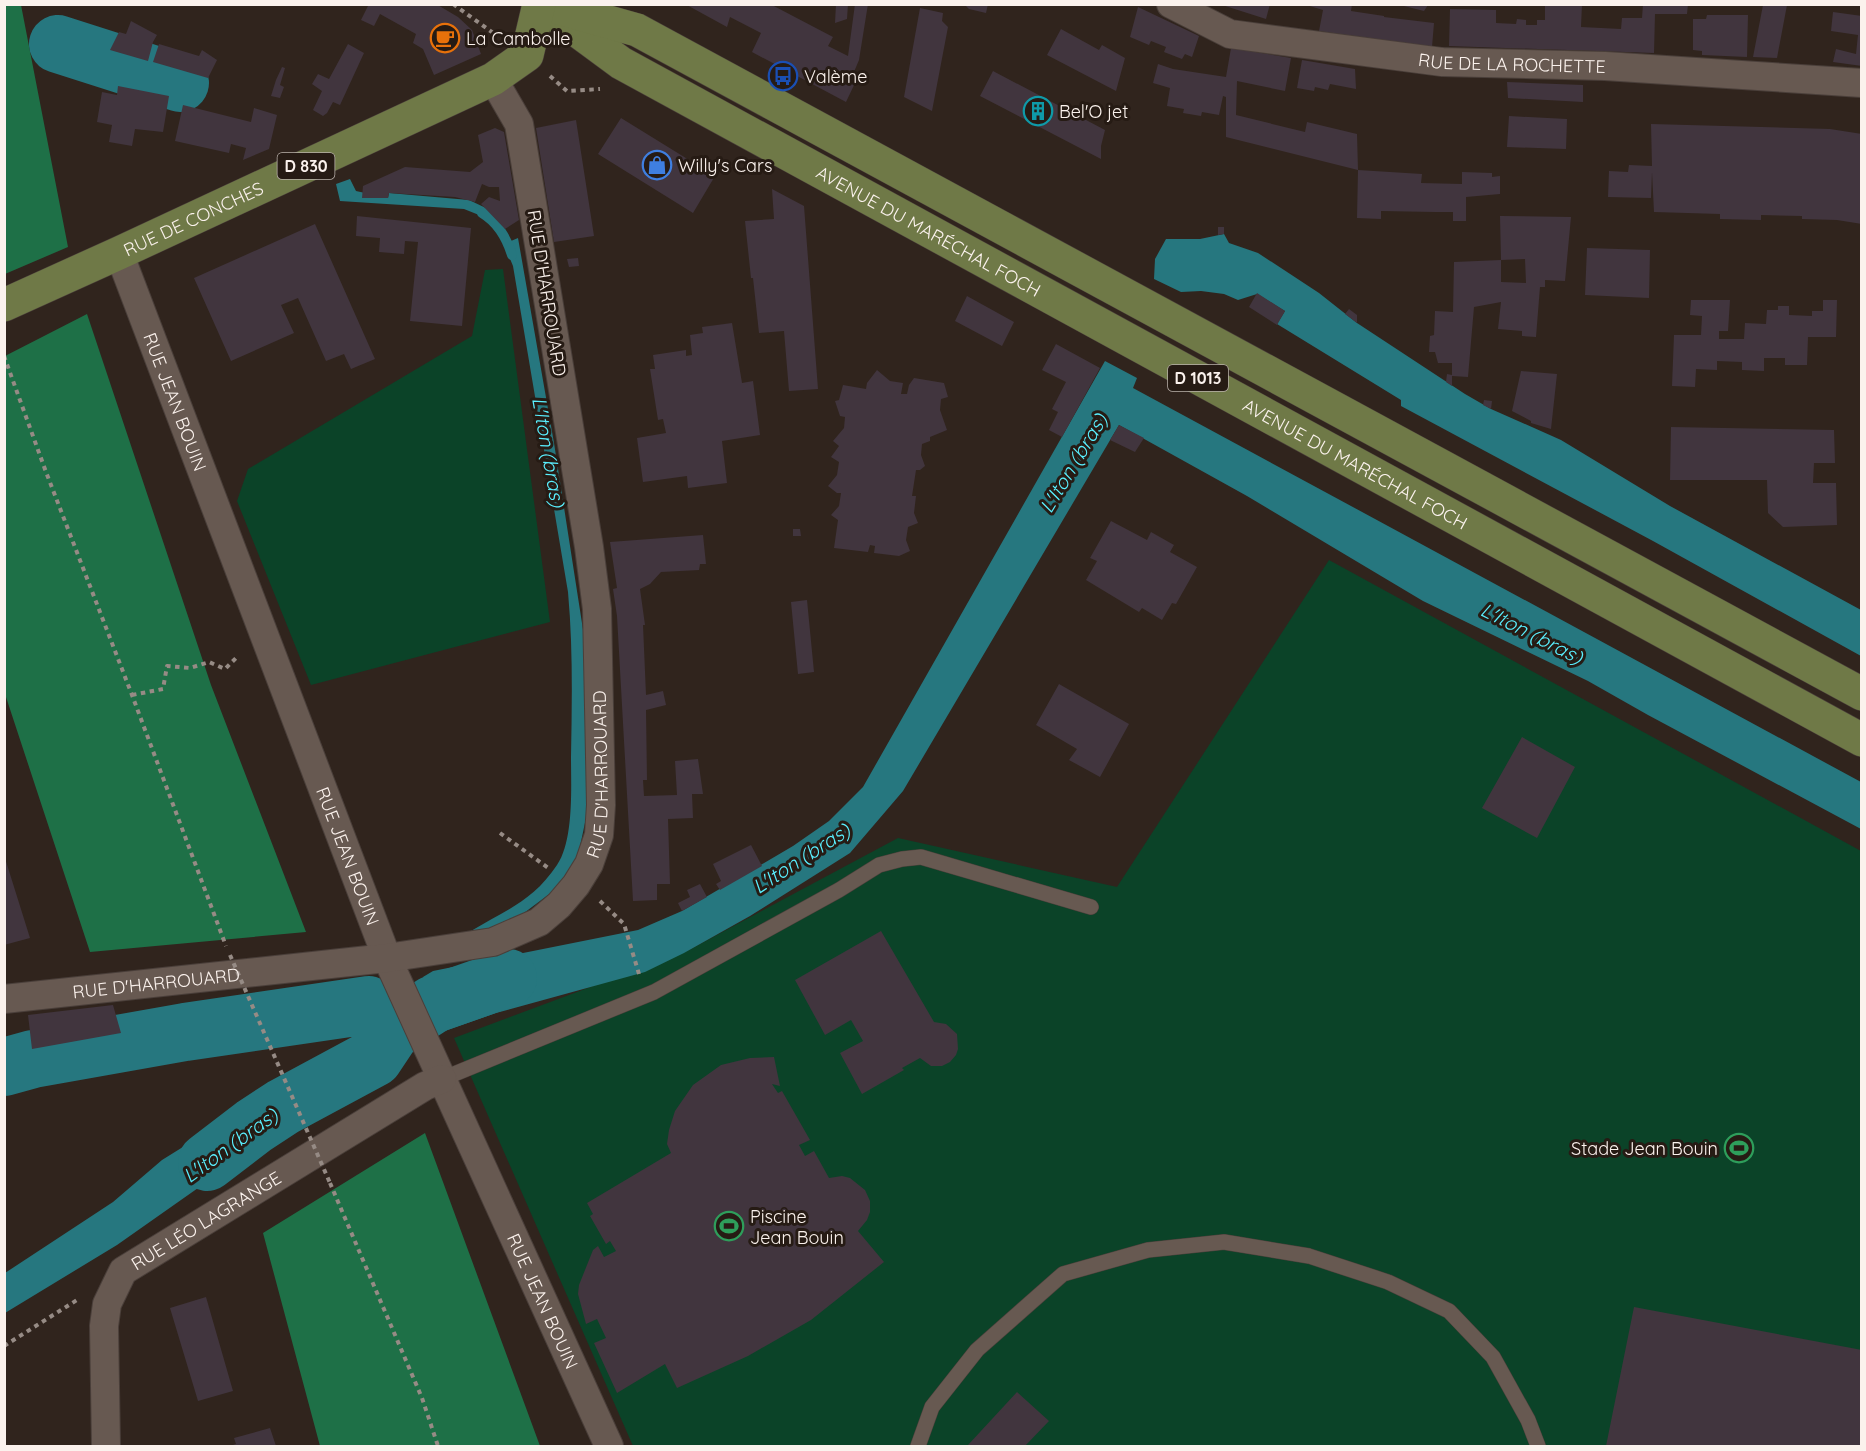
<svg xmlns="http://www.w3.org/2000/svg" width="1866" height="1451" font-family="Quicksand,sans-serif">
	<rect width="100%" height="100%" fill="#30241d"/>
	<path fill="#0b4328" d="M503,269L550,622L311,685L237,501L248,469L472,336L485,270Z
		M1329,560L1861,851V1446H633L454,1038L687,951L898,838L1117,887Z"/>
	<path fill="#1e7047" d="M5,4L21,5L68,247L5,274Z
		M87,314L211,685L306,932L90,952L5,694V356Z
		M425,1133L540,1446H320L263,1233Z"/>
	<path fill="#26777f" d="M350,179L356,191L388,198L389,193L469,200L488,209L495,218L490,223L479,215L464,209L340,201L336,184Z
		M1224,234L1229,243L1258,253L1319,293L1357,323L1465,394L1491,409L1561,440L1670,506L1861,610V656L1653,541L1401,406V400L1277,324L1285,311L1257,294L1238,300L1224,294L1201,291L1181,292L1154,279L1155,259L1166,239H1200Z
		M518,238L554,443L584,636L587,770L586,818L578,856L556,889L520,916L484,933L471,931C506,910 533,901 557,865C574,840 571,787 571,757C572,702 573,647 568,592L513,266L504,244Z
		M1105,361L1137,378L1133,388L1861,782V829L1648,715L1588,681L1423,601L1247,496L1119,425L903,791L850,853L750,916L684,953L645,972L496,1013L445,1031L423,977L433,971L638,930L682,911L793,846L829,821L863,787Z
		M346,991L360,994L374,992L403,1055L376,1072L365,1087L323,1107L309,1068L370,1028L368,1019L295,1032L282,1002Z
		M243,1011L254,1037L34,1072L32,1049Z
		M265,1096L279,1128L267,1132L269,1138L117,1245L5,1313V1273L113,1202L162,1160Z"/>
	<g fill="none" stroke-linecap="round" stroke-linejoin="round">
		<path stroke="#26777f" stroke-width="10" d="M482,213C497,222 507,239 512,255"/>
		<path stroke="#26777f" stroke-width="58" d="M58,44L180,83
			M4,1067L33,1059L185,1032L369,1005
			M207,1162L254,1126L283,1107L374,1058L392,1031L434,1004L508,978"/>
	</g>
	<path fill="#41353e" d="M369,4H436L458,17L472,30L481,54L434,75L423,49L413,43L416,34L380,14L374,26L361,20Z
		M685,4H770L833,37L828,46L848,56L855,4H868L859,60L851,79L856,81L846,102L752,52L761,33L730,17L727,27Z
		M836,4H848L847,19L835,23Z
		M964,4H988L986,13L969,9Z
		M1219,4H1270L1266,19Z
		M1303,4H1352L1351,11L1384,16V17L1434,23L1432,47L1319,31L1323,10Z
		M1545,4H1582L1581,27L1621,29L1622,18H1642L1643,4H1688L1687,14H1655L1654,53L1449,46L1450,9L1496,10V23L1516,24L1517,19L1526,20V25H1537V20H1545Z
		M1400,5H1428L1424,11Z
		M1763,5H1787L1777,58L1753,57Z
		M1138,7L1199,36L1192,57L1185,54L1182,59L1164,52L1166,47L1151,41L1149,45L1130,37Z
		M920,8L943,13L942,21L948,27L932,111L904,97Z
		M1833,12L1862,16V66L1833,62L1836,49L1856,54L1858,35L1831,31Z
		M1707,15H1748L1747,57L1702,55V51L1693,50V19H1706Z
		M131,21L157,35L153,42L148,61L110,50L119,32L126,34Z
		M1061,29L1099,50L1102,45L1125,58L1116,91L1047,55Z
		M159,44L199,56L202,50L217,60L208,78L153,62Z
		M348,44L364,53L340,105L333,102L327,113L323,116L313,110L322,91L312,84L318,74L329,79Z
		M1231,48L1291,58L1285,91L1237,81L1236,115L1305,132L1307,122L1357,134L1358,170L1226,137V97L1223,96L1219,115L1202,112L1201,116L1183,113L1184,109L1167,106L1170,88L1153,83L1158,64L1173,69L1226,77Z
		M1302,60L1355,69L1356,89L1330,84L1328,90L1315,87L1314,91L1297,88Z
		M282,67L285,68L280,85L284,87L280,98L271,96L276,80Z
		M993,71L1105,130L1101,146V159L980,96Z
		M1507,82L1583,85V102L1508,98Z
		M118,86L169,96L163,132L135,129L132,146L109,142L112,125L97,122L102,92L117,95Z
		M183,105L251,122L254,108L277,115L269,149L243,160L246,148L231,144L229,153L175,141Z
		M1509,116L1567,119L1566,149L1507,147Z
		M621,118L715,176L693,213L598,154Z
		M576,120L594,236L554,242L536,128Z
		M1651,124L1830,129L1862,134V224L1837,220L1802,219V216L1761,215V220L1720,219V214L1654,212L1652,172L1651,198L1608,197L1609,171L1628,172L1629,165L1652,166Z
		M495,128L504,132L519,220L505,229L481,204L489,197L500,201L499,187H489L482,184L475,202L455,197L389,193L388,198H362L363,186L405,167L470,172L483,162L478,135Z
		M1358,170L1422,174L1421,183L1462,184V172L1492,173V177L1500,176V194L1466,197V221H1453V212H1435L1381,211V219L1357,218Z
		M772,189L804,206L818,389L789,391L784,331L759,333L753,278H751L745,221L774,219Z
		M357,216L471,228L462,326L410,321L418,242L405,241L404,254L379,252L380,238L356,236Z
		M1500,216L1571,217L1565,281L1545,280V287H1540L1536,337L1522,336V331L1498,329L1501,302L1474,307L1468,377L1452,376V386L1446,382L1447,374L1452,375V363H1438L1435,352H1429L1430,336L1434,335L1435,311L1453,312L1454,262L1501,260V282L1526,283L1525,259L1501,260Z
		M315,224L375,359L351,369L344,354L326,361L298,298L281,305L294,333L231,361L194,278Z
		M1218,227H1224V234L1218,235Z
		M1587,248L1650,250L1649,298L1585,295Z
		M578,258L579,266L569,267L567,259Z
		M1257,293L1285,311L1277,325L1249,307Z
		M967,296L1014,322L1002,346L955,321Z
		M1691,300H1730L1728,331H1719V339H1744L1745,323L1766,324L1767,310H1778V306H1789V315L1812,316V311H1823V300H1837L1836,337H1808L1807,365H1785V358H1764V371L1742,370V362L1717,361V370L1696,369L1695,387L1672,386L1674,335H1701L1702,316L1690,315Z
		M1349,309L1357,315V323L1345,314Z
		M732,323L742,383L753,381L760,435L722,441L727,483L688,488L687,476L643,482L637,438L666,433L663,419L658,420L650,369H655L653,355L686,350V356L692,355L690,335L703,333L702,327Z
		M1056,344L1100,368L1062,437L1049,430L1058,412L1052,409L1066,382L1042,370Z
		M877,370L890,381L903,383L901,394H907L909,385L914,378L944,383L948,397L941,399L940,410L947,430L930,437V441L922,444L921,455L925,466L920,470H916L912,496H916L914,513L918,523L908,527L906,540L910,551L899,556L874,553L875,546L870,545L868,552L834,548L838,520L831,515L839,506L841,493H837L828,486L837,475L839,462L831,457L839,446L833,441L844,428L845,417L840,416L835,401L839,400L843,385L866,389L867,383Z
		M1521,371L1557,374L1551,429L1531,423V421L1512,411Z
		M1484,400L1492,401L1491,409L1483,405Z
		M1119,425L1144,438L1135,452L1110,440Z
		M1671,427L1834,430L1835,463H1814L1813,483H1836L1837,525L1783,527L1768,513L1767,480H1670Z
		M1111,521L1147,540L1151,532L1174,545L1170,552L1197,567L1176,604L1172,603L1162,620L1142,608L1139,612L1086,580L1097,561L1090,558Z
		M793,529H800L801,536H793Z
		M703,535L706,564H700L699,570L661,572L650,584L640,589L645,625H643L646,695L663,691L666,705L646,710L647,780H643L644,796L677,795L675,761L698,759L703,794H692L693,818L668,819L670,884H657V900L633,901L617,616L613,589L617,588L610,542Z
		M807,600L814,672L798,674L791,602Z
		M1059,684L1129,724L1100,777L1069,760L1077,749L1036,725Z
		M1522,737L1575,767L1537,838L1482,808Z
		M751,845L762,866L720,890L716,884L721,881L713,864Z
		M4,855L30,938L4,945Z
		M700,884L707,897L682,911L678,903L690,897L687,890Z
		M881,931L934,1022L946,1024L957,1034L958,1049L956,1055L950,1062L942,1066H931L920,1058L902,1068L904,1070L862,1094L840,1053L863,1041L851,1020L825,1035L795,980Z
		M113,1005L121,1033L32,1049L28,1015Z
		M774,1057L780,1086L772,1084L778,1093L782,1091L810,1140L799,1145L805,1156L814,1151L829,1178L842,1176L850,1178L865,1190L870,1201V1212L867,1220L858,1231L884,1262L811,1320L748,1356L677,1388L665,1364L617,1393L594,1343L606,1338L597,1319L586,1324L578,1294L579,1285L593,1250L598,1246L604,1257L616,1251L610,1241L606,1244L590,1216L593,1214L587,1203L671,1153L667,1144L669,1130L675,1111L693,1085L721,1065L750,1058Z
		M206,1297L233,1391L198,1401L170,1308Z
		M1634,1307L1862,1350V1446H1606Z
		M1017,1392L1049,1421L1025,1446H970L968,1445Z
		M270,1428L276,1446H230L236,1444L234,1438Z"/>
	<g fill="none" stroke-linecap="round" stroke-linejoin="round">
		<g stroke="#4a3f3a" stroke-width="16">
			<path id="service" d="M442,1079L654,992L839,890L879,865L902,859L921,857L1091,907
				M918,1446L932,1407L977,1350L1063,1274L1148,1250L1224,1242L1309,1256L1388,1282L1449,1311L1493,1357L1528,1420L1538,1446"/>
		</g>
		<g stroke="#4a3f3a" stroke-width="30">
			<g id="minor">
				<path id="s1" d="M1171,4L1230,34L1442,62L1605,66L1862,83"/>
				<path id="s2" d="M119,253L387,958L609,1446"/>
				<path id="s3" d="M4,999L387,958L493,942L539,922L559,905L576,885L589,864L599,835L601,805L597,609L589,547L519,124L493,79"/>
				<path id="s4" d="M106,1446L104,1326L107,1304L123,1271L425,1086L442,1079"/>
			</g>
		</g>
		<g stroke="#4a3f3a" stroke-width="34">
			<g id="primary">
				<path id="s5" d="M541,4L621,63L1862,740"/>
				<path d="M559,8L637,30L1862,694"/>
				<path id="s6" d="M4,305L119,253L493,79L527,55L539,4"/>
			</g>
		</g>
		<path stroke="#968b85" stroke-width="4" stroke-dasharray="4.5 4.5" stroke-linecap="butt" d="M453,4L496,35
			M550,76L567,91L600,89
			M4,356L46,472L132,695L226,946
			M132,695L163,689L167,666L190,668L209,662L225,669L238,656
			M500,833L551,870
			M600,901L624,924L639,974
			M330,1183L422,1398L438,1446
			M4,1346L77,1300"/>
		<use href="#service" stroke="#675951" stroke-width="15"/>
		<use href="#minor" stroke="#675951" stroke-width="28"/>
		<use href="#primary" stroke="#6f7947" stroke-width="33"/>
		<path stroke="#968b85" stroke-width="4" stroke-dasharray="4.5 4.5" stroke-linecap="butt" d="M230,955L330,1183"/>
	</g>
	<defs>
		<g id="cafe-ring" transform="scale(1.5)"><circle r="9.5" fill="#261b14" stroke="#e8710a" stroke-width="1.5"/><path d="M-5.5-4.5H6V0H3Q3 3.5 0 3.5H-2.5Q-5.5 3.5-5.5 0ZM3-3.2v2h1.7v-2ZM-6 4.5H4V6H-6Z" fill="#e8710a"/></g>
		<g id="bus-ring" transform="scale(1.5)"><circle r="9.5" fill="#261b14" stroke="#1a4fb4" stroke-width="1.5"/><path d="M-5-6H5V4H4V6H2V4H-2V6H-4V4H-5ZM-3.5-4V0h7V-4ZM-3.5 1.2v1.5H-2V1.2ZM2 1.2v1.5H3.5V1.2Z" fill="#1a4fb4"/></g>
		<g id="building-ring" transform="scale(1.5)"><circle r="9.5" fill="#261b14" stroke="#0f9aa8" stroke-width="1.5"/><path d="M-4-6H4V6H1V3H-1V6H-4ZM-2.5-4.3h1.7v1.8h-1.7ZM.8-4.3h1.7v1.8H.8ZM-2.5-1h1.7V.8h-1.7ZM.8-1h1.7V.8H.8Z" fill="#0f9aa8"/></g>
		<g id="shop-ring" transform="scale(1.5)"><circle r="9.5" fill="#261b14" stroke="#3f7fe0" stroke-width="1.5"/><path d="M-5-2.5h2.3a2.7 3.5 0 0 1 5.4 0H5L5.5 6h-11ZM-1.5-2.5h3a1.5 2.3 0 0 0-3 0Z" fill="#3f7fe0"/></g>
		<g id="stadium-ring" transform="scale(1.5)"><circle r="9.5" fill="#261b14" stroke="#2e9e5b" stroke-width="1.5"/><path d="M0-5a6.5 5 0 1 0 0 10a6.5 5 0 1 0 0-10ZM-3.5-1.8h7v3.6h-7Z" fill="#2e9e5b"/></g>
	</defs>
	<g fill-rule="evenodd">
		<use href="#cafe-ring" x="445" y="38"/>
		<use href="#bus-ring" x="783" y="76"/>
		<use href="#building-ring" x="1038" y="111"/>
		<use href="#shop-ring" x="657" y="165"/>
		<use href="#stadium-ring" x="1739" y="1148"/>
		<use href="#stadium-ring" x="729" y="1226"/>
	</g>
	<g text-anchor="middle" dominant-baseline="central" stroke-width="6" stroke-linejoin="round" paint-order="stroke">
		<g fill="#261b14" stroke="#bbb2ac" stroke-width="1.5">
			<rect x="277.5" y="153" width="57" height="26" rx="4.5"/>
			<rect x="1168" y="365" width="60" height="26" rx="4.5"/>
		</g>
		<g font-size="16" font-weight="bold" fill="#fbf2ed">
			<text x="306" y="166">D 830</text>
			<text x="1198" y="378">D 1013</text>
		</g>
		<g font-size="18" fill="#fbf2ed" stroke="#261b14" text-anchor="start">
			<text x="466" y="38">La Cambolle</text>
			<text x="804" y="76">Valème</text>
			<text x="1059" y="111">Bel'O jet</text>
			<text x="678" y="165">Willy's Cars</text>
			<text x="1718" y="1148" text-anchor="end">Stade Jean Bouin</text>
			<text x="750" y="1216">Piscine<tspan x="750" dy="21">Jean Bouin</tspan></text>
		</g>
		<g font-size="18" fill="#fbf2ed" stroke="#261b14">
			<text stroke="none"><textPath href="#s1" startOffset="350">RUE DE LA ROCHETTE</textPath></text>
			<text stroke="none"><textPath href="#s6" startOffset="208">RUE DE CONCHES</textPath></text>
			<text stroke="none"><textPath href="#s5" startOffset="450">AVENUE DU MARÉCHAL FOCH</textPath></text>
			<text transform="translate(547 293) rotate(81)">RUE D'HARROUARD</text>
			<text stroke="none"><textPath href="#s2" startOffset="159">RUE JEAN BOUIN</textPath></text>
			<text stroke="none"><textPath href="#s5" startOffset="936">AVENUE DU MARÉCHAL FOCH</textPath></text>
			<text stroke="none"><textPath href="#s3" startOffset="711">RUE D'HARROUARD</textPath></text>
			<text stroke="none"><textPath href="#s2" startOffset="645">RUE JEAN BOUIN</textPath></text>
			<text stroke="none"><textPath href="#s3" startOffset="153">RUE D'HARROUARD</textPath></text>
			<text stroke="none"><textPath href="#s4" startOffset="276">RUE LÉO LAGRANGE</textPath></text>
			<text stroke="none"><textPath href="#s2" startOffset="1131">RUE JEAN BOUIN</textPath></text>
		</g>
		<g font-size="20" font-style="italic" fill="#5af0ff" stroke="#261b14">
			<text transform="translate(549 452) rotate(80)">L'Iton (bras)</text>
			<text transform="translate(1073 463) rotate(-59)">L'Iton (bras)</text>
			<text transform="translate(1532 633) rotate(27)">L'Iton (bras)</text>
			<text transform="translate(801 858) rotate(-33)">L'Iton (bras)</text>
			<text transform="translate(230 1145) rotate(-36)">L'Iton (bras)</text>
		</g>
	</g>
	<rect width="1866" height="1451" fill="none" stroke="#fbf2ed" stroke-width="12"/>
</svg>
